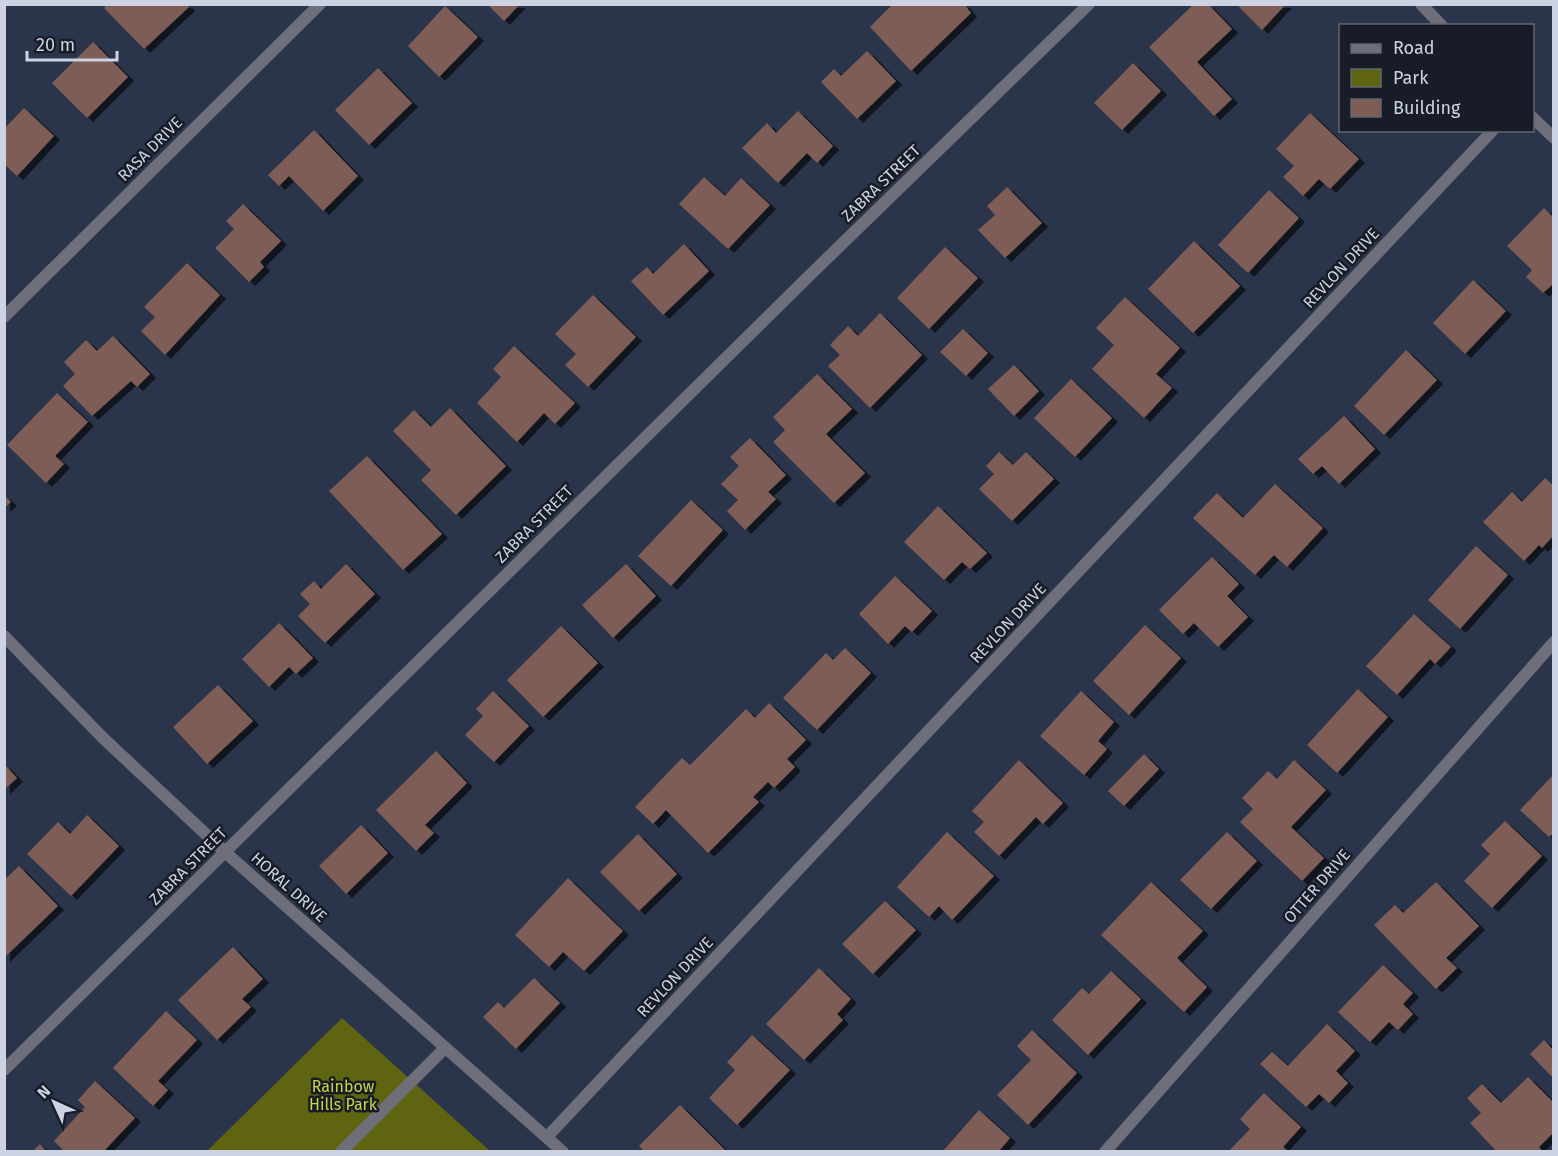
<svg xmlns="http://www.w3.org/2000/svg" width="1558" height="1156" font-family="'Fira Sans',sans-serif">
	<defs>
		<filter id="shadow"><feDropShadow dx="6" dy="4" stdDeviation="0" flood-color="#0009"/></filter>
	</defs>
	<rect width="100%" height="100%" fill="#2a344b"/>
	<path fill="#5f6411" d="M342,1018L490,1151L206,1152Z"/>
	<path fill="#7d5d55" filter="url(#shadow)" d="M108,4H186L189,7L144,49L104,8Z
		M487,4H520L504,21Z
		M893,4H964L971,13L911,71L870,27Z
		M1194,4H1208L1232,29L1197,62L1232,99L1214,116L1149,47Z
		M1242,4H1286L1262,30L1239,7Z
		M445,6L478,37L439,77L408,46Z
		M93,42L128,77L87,118L52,83Z
		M867,51L896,81L857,119L821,82L834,69L841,76Z
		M1133,63L1161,91L1122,130L1094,103Z
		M378,68L412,103L369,145L335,110Z
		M24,108L54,136L17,176L4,164V129Z
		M798,111L833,146L817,163L807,153L778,183L742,148L767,123L776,133Z
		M1310,113L1359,159L1330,189L1319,179L1303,196L1283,177L1294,166L1276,149Z
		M314,130L358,176L323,211L289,176L279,186L268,175Z
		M704,177L725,196L741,178L770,205L728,249L679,204Z
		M1007,187L1042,223L1005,258L978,230L995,215L987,206Z
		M1269,190L1299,218L1248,273L1218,245Z
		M243,204L281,241L260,262L264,267L249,282L215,248L234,229L226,221Z
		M1544,208L1554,218V283L1543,293L1526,277L1532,270L1507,246Z
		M1194,241L1240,286L1193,333L1148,289Z
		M684,244L709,271L663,315L631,281L647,267L653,274Z
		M945,247L978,278L929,329L897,298Z
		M187,263L220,295L165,355L141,331L155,317L144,307Z
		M1473,280L1506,311L1465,354L1433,323Z
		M593,295L636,337L588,387L565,365L576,354L555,334Z
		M1125,297L1180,348L1156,374L1172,388L1144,418L1092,369L1114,345L1096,328Z
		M880,313L922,355L870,408L828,366L840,355L830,345L848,326L858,336Z
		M963,329L988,353L966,376L940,352Z
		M113,336L150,374L137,387L131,381L92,416L63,386L75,374L64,362L86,340L97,351Z
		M514,346L575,403L555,424L544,413L517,442L477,403L501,377L493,369Z
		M1406,350L1437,380L1384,435L1354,406Z
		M1014,365L1039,391L1014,416L988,389Z
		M817,374L852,409L826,434L865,473L834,503L773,442L785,430L773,417Z
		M1071,379L1112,418L1075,457L1034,418Z
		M57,393L88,422L55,456L64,464L46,483L7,445Z
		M450,408L506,466L456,515L421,480L431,470L393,431L414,410L431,427Z
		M1344,416L1375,449L1339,484L1322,466L1313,474L1298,459Z
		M750,438L786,475L768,492L776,499L745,530L727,511L738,500L721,484L739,466L730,457Z
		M999,452L1013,465L1026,452L1054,479L1012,521L979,489L994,474L986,466Z
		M367,456L442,534L403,570L329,491Z
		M1545,478L1554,486V535L1542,548L1539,545L1524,561L1483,522L1512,492L1522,502Z
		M1275,484L1323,528L1287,567L1274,555L1255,575L1193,518L1217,493L1243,518Z
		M4,495L11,502L4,508Z
		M691,500L723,530L671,586L638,556Z
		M938,506L987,553L970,569L962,562L944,580L904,542Z
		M1476,546L1508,575L1460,629L1428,600Z
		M1212,557L1239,584L1227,596L1248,617L1218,647L1194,623L1183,634L1159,610Z
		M346,564L375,594L325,643L298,616L310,604L300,594L314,581L321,589Z
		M626,564L656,596L613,638L582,605Z
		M895,576L932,611L912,632L905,626L888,644L859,614Z
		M1414,614L1451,647L1435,664L1430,659L1397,695L1366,666Z
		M279,623L313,658L296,674L289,667L269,687L242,659Z
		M1145,625L1181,658L1129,715L1093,681Z
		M561,626L598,663L543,717L507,680Z
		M845,648L871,673L817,730L783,698L826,653L833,660Z
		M218,685L253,721L207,764L173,727Z
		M1358,689L1388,717L1337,773L1307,745Z
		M493,691L529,726L494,762L465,735L483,716L476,709Z
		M1081,691L1114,722L1098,741L1107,749L1084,775L1040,736Z
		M769,703L806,740L787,759L795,767L774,788L768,782L753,797L759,802L708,853L666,810L653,824L635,807L682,758L690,765L746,709L755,718Z
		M436,751L467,783L425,825L434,833L416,851L376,810Z
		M1144,754L1159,769L1124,806L1108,791Z
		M1019,760L1063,803L1043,824L1036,817L999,856L974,832L984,822L972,811Z
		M1294,760L1326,790L1291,827L1324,858L1302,881L1240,822L1253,809L1242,798L1268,771L1277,779Z
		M4,764L17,778L4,790Z
		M1554,774V833L1549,837L1520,810Z
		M87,815L119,846L71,896L27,854L58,822L70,834Z
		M1505,821L1542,856L1492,908L1464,881L1490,854L1481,845Z
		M361,825L388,853L346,894L319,866Z
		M947,832L994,876L952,920L939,906L929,917L897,887Z
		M1227,832L1257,861L1211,909L1180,880Z
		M638,834L677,874L639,911L600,872Z
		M19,866L58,906L4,958V880Z
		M568,878L623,931L584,971L563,952L549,967L515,935Z
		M1151,882L1203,931L1177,958L1207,987L1184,1012L1101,935Z
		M1436,882L1479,926L1446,958L1457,968L1436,989L1374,925L1395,905L1403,913Z
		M885,901L916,930L873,974L842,944Z
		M233,947L263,979L242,999L251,1007L217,1040L178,1000Z
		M1383,965L1413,993L1403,1004L1413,1014L1398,1030L1389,1022L1370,1042L1338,1012Z
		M819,968L851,999L837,1014L843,1020L804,1060L766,1024Z
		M1111,971L1141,999L1088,1055L1052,1020L1082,988L1089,994Z
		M534,978L560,1003L516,1049L483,1017L498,1002L504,1008Z
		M166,1011L197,1040L158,1081L168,1090L153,1106L113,1068Z
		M1327,1024L1355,1051L1336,1071L1348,1083L1329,1103L1319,1094L1306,1107L1260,1064L1272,1052L1288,1066Z
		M1032,1030L1077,1073L1028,1125L997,1095L1031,1060L1017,1046Z
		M752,1035L790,1070L737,1125L709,1098L735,1070L727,1062Z
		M1544,1040L1552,1049L1554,1047V1079L1530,1054Z
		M1528,1077L1554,1103V1132L1539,1147L1543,1152H1497L1470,1123L1481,1113L1467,1098L1482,1084L1501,1103Z
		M95,1081L135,1118L103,1152H65L54,1141L85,1107L78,1100Z
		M1264,1093L1301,1127L1283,1147L1289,1152H1228L1250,1129L1240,1119Z
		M680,1105L727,1152H645L639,1146Z
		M979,1110L1010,1138L998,1152H942Z
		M40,1144L46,1152H32Z"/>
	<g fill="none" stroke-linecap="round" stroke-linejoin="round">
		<path stroke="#6e6f7b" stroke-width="12" d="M341,1152L445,1048"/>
		<path stroke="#6e6f7b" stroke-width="12" d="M1421,4L1442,26
			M1532,117L1554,138
			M4,317L320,4
			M4,1070L811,274L1089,4
			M547,1137L1493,130
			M1105,1152L1554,642"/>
		<path stroke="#6e6f7b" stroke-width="12" d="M4,636L103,738L225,852L563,1152"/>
	</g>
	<g text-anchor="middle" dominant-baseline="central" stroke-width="5" stroke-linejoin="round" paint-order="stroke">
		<g font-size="16" fill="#cdd3e3" stroke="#171c26">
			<text transform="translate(150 149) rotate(-45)">RASA DRIVE</text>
			<text transform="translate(881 183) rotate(-44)">ZABRA STREET</text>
			<text transform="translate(1341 268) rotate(-47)">REVLON DRIVE</text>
			<text transform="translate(534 524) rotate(-45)">ZABRA STREET</text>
			<text transform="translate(1008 623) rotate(-47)">REVLON DRIVE</text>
			<text transform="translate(188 866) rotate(-45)">ZABRA STREET</text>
			<text transform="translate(1317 886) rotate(-49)">OTTER DRIVE</text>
			<text transform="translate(289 887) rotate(42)">HORAL DRIVE</text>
			<text transform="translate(675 977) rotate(-47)">REVLON DRIVE</text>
		</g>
		<g font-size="16" fill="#cbd447" stroke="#171c26">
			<text x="343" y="1086">Rainbow<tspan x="343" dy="18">Hills Park</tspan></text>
		</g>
	</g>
	<rect width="1558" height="1156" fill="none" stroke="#cdd3e3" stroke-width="12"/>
	<rect x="1339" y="24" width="195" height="108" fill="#171c26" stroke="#606572" stroke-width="1.5"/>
	<rect x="1351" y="44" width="30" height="9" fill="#6e6f7b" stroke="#606572" stroke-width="1.5"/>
	<text x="1393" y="54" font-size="18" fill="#cdd3e3">Road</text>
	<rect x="1351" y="69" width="30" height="18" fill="#5f6411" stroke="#606572" stroke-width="1.5"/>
	<text x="1393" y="84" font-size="18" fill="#cdd3e3">Park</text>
	<rect x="1351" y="99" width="30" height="18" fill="#7d5d55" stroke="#606572" stroke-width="1.5"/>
	<text x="1393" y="114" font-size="18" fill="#cdd3e3">Building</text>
	<g transform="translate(54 1102) rotate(315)" stroke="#171c26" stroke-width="4.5" paint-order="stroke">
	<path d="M0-4.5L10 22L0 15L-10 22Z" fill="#cdd3e3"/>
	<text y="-9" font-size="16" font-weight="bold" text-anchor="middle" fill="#cdd3e3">N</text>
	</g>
	<path d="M27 51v9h90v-9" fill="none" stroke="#cdd3e3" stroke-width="3"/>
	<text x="36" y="51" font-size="18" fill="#cdd3e3" stroke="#171c26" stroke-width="4.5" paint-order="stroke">20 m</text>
</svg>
